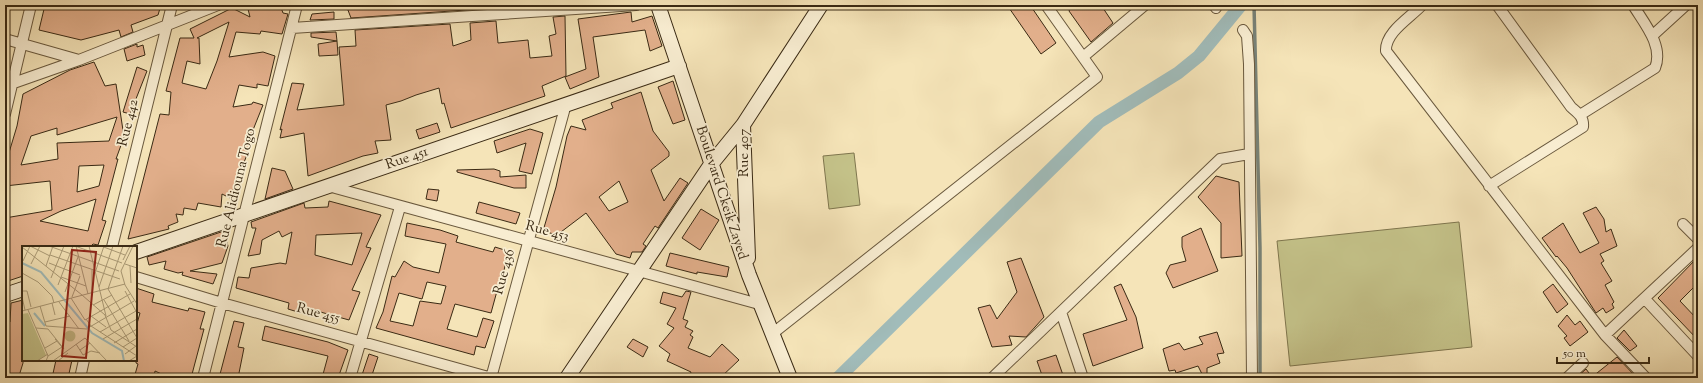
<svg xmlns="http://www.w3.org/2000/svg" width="1703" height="383" font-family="'Sorts Mill Goudy',serif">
	<rect width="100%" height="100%" fill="#f5e4b8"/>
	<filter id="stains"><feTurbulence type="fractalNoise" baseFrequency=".005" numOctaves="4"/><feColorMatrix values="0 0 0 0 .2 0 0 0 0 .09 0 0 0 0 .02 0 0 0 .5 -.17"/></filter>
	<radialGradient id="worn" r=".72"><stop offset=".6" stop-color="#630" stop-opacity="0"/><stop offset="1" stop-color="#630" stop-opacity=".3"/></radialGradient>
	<path fill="#c4c289" stroke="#7f764e" d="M854,153L860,205L829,209L823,156Z
		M1459,222L1472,347L1290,366L1277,241Z"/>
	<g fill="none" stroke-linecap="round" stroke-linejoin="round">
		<path stroke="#788278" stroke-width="3.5" d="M1254,5L1260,248V378"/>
		<path stroke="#a1bcba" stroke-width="13" d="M838,378L1099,122L1178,73L1199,56L1241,5"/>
	</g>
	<path fill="#e2af8b" stroke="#3a2a14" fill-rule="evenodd" d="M45,5H161L158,15L131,25L133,32L121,37L119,30L81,40L39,30Z
		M247,5H280L283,13L288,14L282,34L261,31L260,34L236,32L229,57L263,52L275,56L268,86L257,84V88L239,85L233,107L252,104L253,102L263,105L251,135L254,137L230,198L222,194L221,207L198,203L196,210L184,208L183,215L176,214L178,222L168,226L169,229L128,239L160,114L169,115L171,92L166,91L180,38H194L190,29L232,8L250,17ZM229,22L217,61L206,89L182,83L187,61L200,64L199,38H197Z
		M346,5H367L368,8L390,5H495V8L351,18Z
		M1007,5H1030L1056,43L1041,54Z
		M1071,5H1101L1113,23L1091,42L1069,11Z
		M334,12V19L310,20L312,14Z
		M631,12L632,22L652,16L662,46L650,51L645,30L593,37L599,77L570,89L565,77L586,69L578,19Z
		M565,16L566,76L542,86L545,96L451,128L444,103L442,104L439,88L416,95L401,101L386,105L391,140L375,141L378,153L363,156L308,176L304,133L280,138L282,129L280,130L292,83L304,84L297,110L344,105L339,47L356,46L355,30L450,24L453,46L471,40L470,23L496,21L498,43L528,40L530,58L552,56L549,36L556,34L553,17Z
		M336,32L337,41L311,37V33Z
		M337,41L338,55L319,56L318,44Z
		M137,44V47L143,45L145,55L127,61L124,49Z
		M94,62L105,86L116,84L124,137L116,159H118L102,220L106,221L98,245L93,244L90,247H23V276L5,282V218L52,210L50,181L5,186V166L17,126L23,94L70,70ZM117,117L109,141L57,143L58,159L21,165L31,136L57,128V135ZM104,165L99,186L77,192L79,166ZM96,199L88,231L40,221L61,211Z
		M137,67L147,71L130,114L123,112Z
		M673,81L685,120L673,124L658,87Z
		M641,92L653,131L669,152V156L651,170L664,201L680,178L688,183L658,228L655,226L643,244L646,246L642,252H632L630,258L616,254L586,213L557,235L543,231L556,187L567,136L571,126L586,130L582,120L613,108L611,103ZM619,181L628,202L609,211L599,197Z
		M437,123L440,132L419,139L416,130Z
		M530,129L543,133L532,174L519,171L526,143L497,153L494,141Z
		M272,168L285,171L293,189L265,199Z
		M494,169L500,171V177L526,175V188H514L457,172V170Z
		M1216,176L1239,182L1242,256L1221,258V223L1198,197Z
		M428,189L439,190L437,201L426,199Z
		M329,201L381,215L366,247L371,248L352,290L360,292L349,320L299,306L298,312L288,309L289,303L236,288L238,277L249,278L251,268L280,263L286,264L292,232L282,237L279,231L262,240L260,254L248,256L256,228H252L251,222L304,203L305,208L328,207ZM362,233L352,265L315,255L316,235Z
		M479,202L520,213L516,224L476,213Z
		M1596,207L1604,219L1606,232L1611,229L1617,246L1600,254L1604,261L1601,263L1612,281L1605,285L1614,302L1612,304L1614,308L1606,313L1603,308L1596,313L1567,268L1557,256L1556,257L1542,238L1563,223L1580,253L1599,243L1583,213Z
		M701,209L719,220L700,250L682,238Z
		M407,223L440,230L458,236L456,242L493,252L495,247L511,252L508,262L506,261L502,280H500L491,313L455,304L447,329L477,337L483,318L494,321L485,348L476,346L474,355L376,328L383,312L392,276L395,277L404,261L413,267L439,273L446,244L405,236ZM427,282L446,286L441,304L420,301L413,326L390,321L399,293L422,299Z
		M1201,228L1218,271L1173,288L1166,273L1170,265L1186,261L1182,247V237Z
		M224,231L228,246L222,263L190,271L217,274L213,284L182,275L183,272L178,273L164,269L166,261L149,265L147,257Z
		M670,253L729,267L727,277L697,272V274L666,266Z
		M1698,257V283L1680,301L1698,320V340L1658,298Z
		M1021,258L1044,317L1026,337L1009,336L1012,345L992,347L978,308L990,305L997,319L1017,292L1007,262Z
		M1121,284L1136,317L1143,348L1093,366L1083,334L1127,320L1114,287Z
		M1553,284L1568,304L1557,313L1543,292Z
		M136,288L154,294L152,302L188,311L189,308L205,312L200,329H204L191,378H170L155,371L154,378H134L138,364L136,363V327L140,313L136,312Z
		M686,291L691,292L683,319L688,321L685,327L693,331L690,335L693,337L688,348L710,357L722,344L739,360L720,378H689L691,372L667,361L670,354L659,346L674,328L667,324L676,308L660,303L663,292L682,297Z
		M23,300V363L19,376L5,373V320L10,322L11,303Z
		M1567,315L1575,325L1580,321L1588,332L1570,346L1564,338L1567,336L1558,326Z
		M234,321L244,323L238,347L244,348L238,378H219Z
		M265,326L328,342L348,350L338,378H322L328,356L262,340Z
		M1624,330L1637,346L1630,351L1617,338Z
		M1217,332L1224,353L1217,354L1220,363L1207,368V378H1204L1198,366L1176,373L1175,370L1169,371L1163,349L1179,343L1184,350L1203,344L1199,337Z
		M633,339L648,347L643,357L627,347Z
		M369,354L378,357L371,378H361Z
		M1056,355L1064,378H1043L1037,361Z
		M1617,357L1637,378H1576L1586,369L1592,377Z
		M56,360H72L68,378H52Z"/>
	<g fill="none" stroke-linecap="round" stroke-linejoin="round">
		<g stroke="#69583d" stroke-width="12">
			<path id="street" d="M1214,5L1216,8
				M1422,5C1410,18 1385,32 1386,51L1605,335L1646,378
				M292,28L636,5
				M1243,30L1247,36L1249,64L1252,378
				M1652,36L1686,5
				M5,39L79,60
				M1083,57L1145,5
				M5,86L79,60L218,5
				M5,114L31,5
				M1580,115L1655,68C1664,46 1644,23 1633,5
				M328,186L759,304
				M1489,186L1583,127C1584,117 1578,113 1571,107L1497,5
				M1683,224L1698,239
				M112,247L172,5
				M136,277L222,303L492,378
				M1645,299L1698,356
				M1061,312L1083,378
				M772,334L1097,77L1046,5
				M1605,335L1698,248
				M80,378L84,360
				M203,378L297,5
				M350,378L400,207
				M491,378L566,104
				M992,378L1220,159L1249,154
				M1567,378L1583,363"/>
		</g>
		<g stroke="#3a2a14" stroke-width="16">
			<path id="secondary" d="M658,5L749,275L790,378
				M743,125L748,258
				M136,252L679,66
				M5,295L23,289
				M567,378L712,163L743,125L821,5"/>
		</g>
		<use href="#street" stroke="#f8edd1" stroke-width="10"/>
		<use href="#secondary" stroke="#f8edd1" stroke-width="14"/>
	</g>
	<g text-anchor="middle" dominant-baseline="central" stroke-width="3.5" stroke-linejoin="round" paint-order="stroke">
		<g font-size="14" fill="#3a2a14" stroke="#f8edd1">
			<text transform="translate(129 123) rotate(-76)">Rue 442</text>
			<text transform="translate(745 153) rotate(-90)">Rue 407</text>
			<text transform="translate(407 159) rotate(-19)">Rue 451</text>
			<text transform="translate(237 188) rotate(-76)">Rue Alidiouna Togo</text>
			<text transform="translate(721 193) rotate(72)">Boulevard Ckeik Zayed</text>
			<text transform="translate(547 232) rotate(15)">Rue 453</text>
			<text transform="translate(505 272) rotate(-75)">Rue 436</text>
			<text transform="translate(318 314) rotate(15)">Rue 455</text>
		</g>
	</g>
	<g transform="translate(22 246)">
		<rect width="115" height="115" fill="#f5e4b8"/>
		<path d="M6,67L24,109L15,115H0V68ZM42.5 90a5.5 5.5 0 1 1 11 0a5.5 5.5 0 1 1-11 0Z" fill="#c4c289"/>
		<path fill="none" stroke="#a1bcba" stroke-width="2" d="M0,17L19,26L70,87L100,105L102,115M12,67L23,80"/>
		<path fill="none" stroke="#aa9a76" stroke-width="1" d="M8,0L28,10M27,0L97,25M53,0L100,17M54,0L66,48M67,0L84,70M79,0L103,9M101,0L86,43L115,92M111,0L99,25L103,39L115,58M0,1L60,49M28,9L98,33M101,14L108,0M1,15L8,0M27,17L58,29M9,18L18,0M103,18L115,22M24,20L31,0M108,20L109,37M74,24L82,0M0,27L16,36L30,50L32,57M39,31L64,40M29,32L42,0M36,39L51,0M77,41L91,0M0,45H5L9,61M103,45L115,67M43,46L56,11M70,47V24M60,49L83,69L89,84L115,101M0,51L3,64M50,51L58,30M49,52L63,74L108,48M82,54L107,95M37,56L57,83M30,57L33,69M71,59L90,49M18,60L24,80M6,64L26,110L24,115M0,65L103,38M69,70L84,81M64,73L69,80L115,110L107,115M23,76L48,70M24,80L65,83M14,82L26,83L42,103M66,82L112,55M78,86L114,65M81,93L115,73M92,97L115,83M54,98L61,109L69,105L78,107M101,101L115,92M23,102L35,95M58,104L68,97M103,108L114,100M26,110L40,101L33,93M15,115L26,108M31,115L63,92L85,115M36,115L46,107"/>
		<path fill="#8f2418" fill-opacity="0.15" stroke="#8f2418" stroke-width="2" d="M50,4L74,6L64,112L40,110Z"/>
		<rect width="115" height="115" fill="none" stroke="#3a2a14" stroke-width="2"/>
	</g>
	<rect width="1703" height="383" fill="none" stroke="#f5e4b8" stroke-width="20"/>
	<rect x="6" y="6" width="1691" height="371" fill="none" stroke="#3a2a14" stroke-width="2"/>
	<rect x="10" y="10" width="1683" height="363" fill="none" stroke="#3a2a14"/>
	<path d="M1557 357v6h92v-6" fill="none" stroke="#3a2a14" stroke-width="2"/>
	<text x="1563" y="357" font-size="12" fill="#3a2a14" stroke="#f8edd1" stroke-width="3" paint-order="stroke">50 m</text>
	<rect width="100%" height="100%" filter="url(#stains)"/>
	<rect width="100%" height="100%" fill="url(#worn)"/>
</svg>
